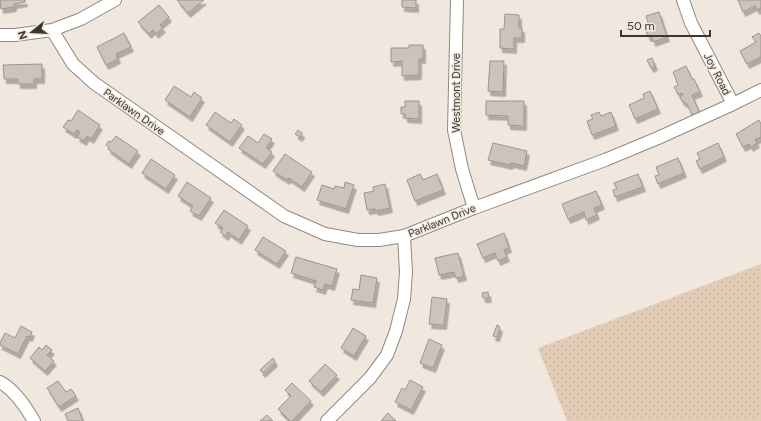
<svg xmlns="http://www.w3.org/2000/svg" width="761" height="421" font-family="Figtree,sans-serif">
	<defs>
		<pattern id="park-dots" width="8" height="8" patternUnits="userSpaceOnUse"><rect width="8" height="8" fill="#e4cdb7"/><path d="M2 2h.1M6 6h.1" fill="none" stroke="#c4b19e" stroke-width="1.8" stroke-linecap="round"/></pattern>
		<filter id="shadow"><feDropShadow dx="2.5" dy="4.5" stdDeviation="0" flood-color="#0004"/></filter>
	</defs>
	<rect width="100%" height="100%" fill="#f0e7de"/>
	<path fill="url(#park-dots)" d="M761,264V421H567L538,348Z"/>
	<path fill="#ccc3ba" stroke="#9d948c" filter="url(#shadow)" d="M0,0H25V2L14,4V7L1,9Z
		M177,0H204L188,13Z
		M402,0H416V8L402,7Z
		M738,0H761V8L757,10L755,6L743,12Z
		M159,5L169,17L160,25L163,28L156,34L153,30L149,34L138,22Z
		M659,12L667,37L653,42L652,36L648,37L646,30L650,29L646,16Z
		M505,14L519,15V28H522V38H514V49L500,48V29H504Z
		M124,33L131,47L116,54L118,59L106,65L97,47Z
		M759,33L761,36V57L747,64L740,51L756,42L752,37Z
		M409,45H423V59H419V75L402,76V61L391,62V48H409Z
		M652,58L655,66L651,68L647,60Z
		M490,61H504L503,92L488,91Z
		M42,64V79H34V84H18V79H4L3,65Z
		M686,66L692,79H694L700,92L692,95L700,114L693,117L687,104L682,101L680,97L683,95L682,93L678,94L674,87L678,85L673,72Z
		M174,86L191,97L194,92L202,98L190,117L165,100Z
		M650,91L658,109L635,119L629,105L644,98L643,94Z
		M405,101H419V119L405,118V114H401V107H405Z
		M486,101H524V126L508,125V116L486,115Z
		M78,110L100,125L91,139L87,136L84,141L77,137L80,132L77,130L74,134L63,127L68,120L71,121Z
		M215,112L231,123L234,119L242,125L230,142L206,125Z
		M599,112L601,116L611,112L616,126L592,135L587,121L593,119L591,115Z
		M759,120L761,124V137L755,140L757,143L751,147L749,144L743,147L736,134Z
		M298,130L302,133V134L300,137L295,134Z
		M264,134L272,139L266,148L272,152L263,164L239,148L248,136L258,143Z
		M116,136L138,151L129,164L108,149L109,147L106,145L109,141L111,142Z
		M493,143L527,151L524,166L511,163L510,165L488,160Z
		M718,143L724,157L700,169L696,161L700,159L697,153Z
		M285,154L312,172L302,187L289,178L287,180L273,171Z
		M678,158L684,173L658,184L655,176L659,175L656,167Z
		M151,159L175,175L166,189L142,173Z
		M420,174L423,180L437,174L443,190L415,201L407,180Z
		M638,174L643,187L615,197L613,190L617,189L614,183Z
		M187,182L211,198L199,216L190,211L193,206L178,196Z
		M345,182L354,185L346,209L317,200L322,185L334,189L335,186L344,188Z
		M385,184L390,208L376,211L375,209L367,210L364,193L374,191L373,187Z
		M596,191L602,205L594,208L597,215L586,220L584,212L568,219L562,204Z
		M224,210L248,226L239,240L228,232L226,236L220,232L223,228L215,223Z
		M504,233L509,248L504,250L507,257L498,261L495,253L483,258L477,244Z
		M263,237L286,251L277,264L255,250Z
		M458,253L464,276L456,278L454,272L439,275L435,258Z
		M296,257L337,269L332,286L325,284L323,290L314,287L316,281L291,273Z
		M361,275L377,278L373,303L351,300L353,289L359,290Z
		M488,292L489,298H483L482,293Z
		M432,297L447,299L444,325L429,324Z
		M497,325L499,326L500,328L497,337L493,336Z
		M21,326L32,332L30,337L27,336L18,354L0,345V343L5,333L15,338Z
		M353,328L366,336L354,356L341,348Z
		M429,339L442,345L433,368L420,363Z
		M46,345L52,350L47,355L54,361L45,371L30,358L39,347L42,350Z
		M273,358L275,362L263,373L260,370Z
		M325,364L337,375L321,392L309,381Z
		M410,380L423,387L411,410L395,402L402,388L405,390Z
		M58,381L66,392L71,389L76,396L59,407L47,388Z
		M292,383L311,401L292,421H290L278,409L291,396L285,390Z
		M78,408L83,421H68L65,414Z
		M388,413L396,421H381Z
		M267,415L273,421H260Z"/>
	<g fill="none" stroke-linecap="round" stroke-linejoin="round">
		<g stroke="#918980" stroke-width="14">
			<path id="minor" d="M457,0L454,130L462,169L474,208
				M683,0L691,23L733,104
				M52,30L73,64L94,83L284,216L325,234L358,240H379L404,236L474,208L605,160L658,138L733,104L761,90
				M0,35H15L52,30L81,19L115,0
				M0,382C15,390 26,407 34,421
				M327,421L370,378L387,355L396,331L404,299L406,272L404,236"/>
		</g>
		<use href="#minor" stroke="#fff" stroke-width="12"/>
	</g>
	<g text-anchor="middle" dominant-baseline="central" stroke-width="3" stroke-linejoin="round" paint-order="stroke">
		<g font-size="11" fill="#3a3632" stroke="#f0e7de">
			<text transform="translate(717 74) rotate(63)">Joy Road</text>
			<text transform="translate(456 93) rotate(-90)">Westmont Drive</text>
			<text transform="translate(134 112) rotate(35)">Parklawn Drive</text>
			<text transform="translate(442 221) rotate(-22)">Parklawn Drive</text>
		</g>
	</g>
	<g transform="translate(32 32) rotate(252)" stroke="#f0e7de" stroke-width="3" paint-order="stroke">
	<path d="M0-3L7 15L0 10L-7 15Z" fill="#3a3632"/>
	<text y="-6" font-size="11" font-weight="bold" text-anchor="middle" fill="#3a3632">N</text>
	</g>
	<path d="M621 30v6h89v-6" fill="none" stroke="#3a3632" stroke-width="2"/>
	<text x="627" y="30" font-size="12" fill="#3a3632" stroke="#f0e7de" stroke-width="3" paint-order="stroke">50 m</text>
</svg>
